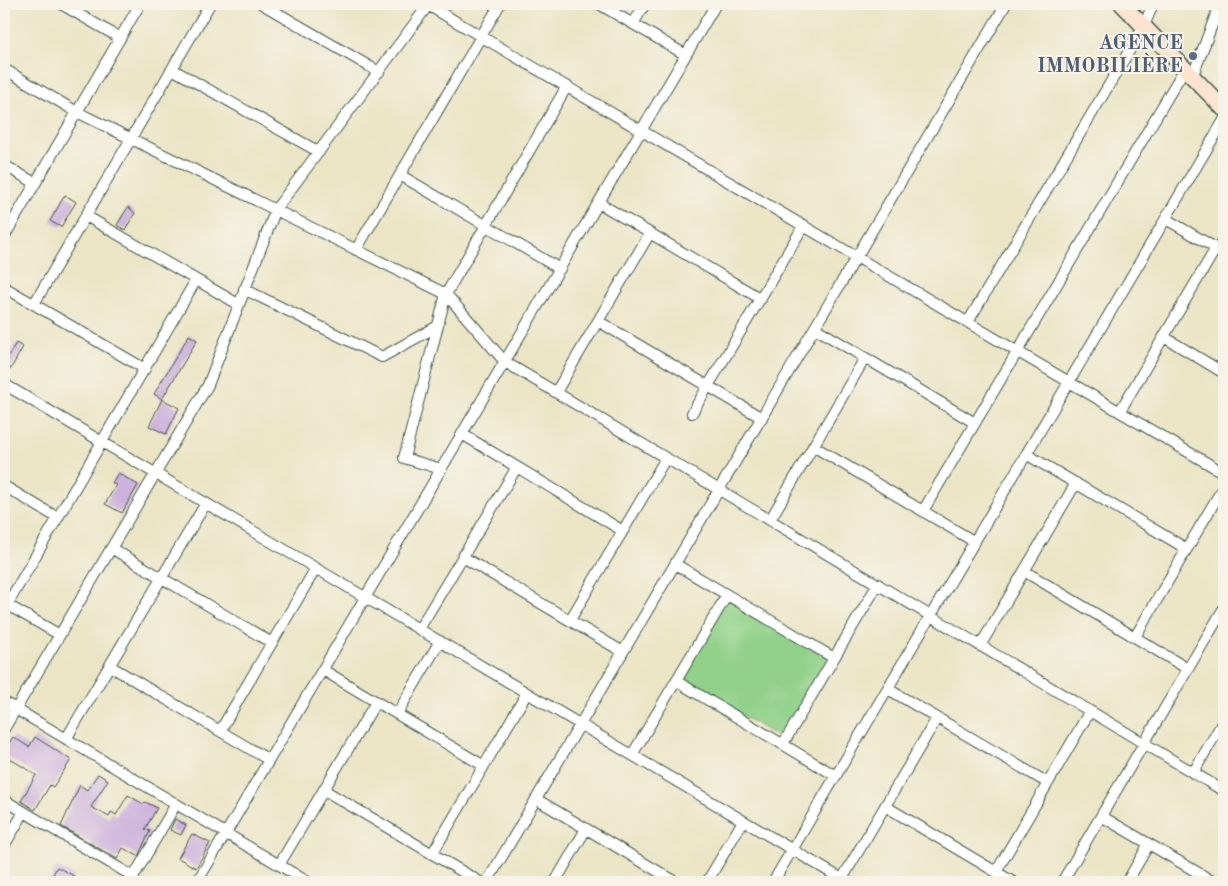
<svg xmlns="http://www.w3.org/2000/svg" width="1228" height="886" font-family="'Old Standard TT',serif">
	<rect width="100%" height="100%" fill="#f7f3e8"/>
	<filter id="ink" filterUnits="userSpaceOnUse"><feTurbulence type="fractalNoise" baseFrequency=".02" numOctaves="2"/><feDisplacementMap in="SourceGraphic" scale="10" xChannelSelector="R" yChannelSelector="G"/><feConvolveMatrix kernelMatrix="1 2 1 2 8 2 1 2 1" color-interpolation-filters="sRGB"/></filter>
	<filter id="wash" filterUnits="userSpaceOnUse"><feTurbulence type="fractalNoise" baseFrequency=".0096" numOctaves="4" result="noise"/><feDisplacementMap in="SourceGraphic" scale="20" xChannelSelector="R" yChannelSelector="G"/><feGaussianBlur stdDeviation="1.12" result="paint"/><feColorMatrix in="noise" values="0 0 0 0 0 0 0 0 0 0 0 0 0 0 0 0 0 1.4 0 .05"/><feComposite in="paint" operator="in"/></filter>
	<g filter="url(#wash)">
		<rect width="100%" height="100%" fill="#ebe5c6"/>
		<path fill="#91d189" stroke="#58875e" d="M727,598L831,660L784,740L679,678Z"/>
		<g id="blocks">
			<path fill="#cdb3dc" d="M65,195L76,202L61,227L50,221Z
				M128,207L135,213L125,230L117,225Z
				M189,335L197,340L162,399L154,394Z
				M16,343L23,347L10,370L4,366V363Z
				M162,399L179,408L166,434L149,426Z
				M118,473L138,485L122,513L105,504L116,485L112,483Z
				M13,737L29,747L35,737L71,760L53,787L50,785L35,810L21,801L36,775L4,755V751Z
				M98,774L108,780L91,807L109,817L111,812L116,815L128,795L143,804L145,802L157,808L145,829L150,831L138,856L123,848L117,859L61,826L80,785L87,790Z
				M175,819L186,825L181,835L170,830Z
				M192,834L210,843L196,868L178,858Z
				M57,867L74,876L71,882H49Z"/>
		</g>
	</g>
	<g filter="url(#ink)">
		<use href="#blocks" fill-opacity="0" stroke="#3e564a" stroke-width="1"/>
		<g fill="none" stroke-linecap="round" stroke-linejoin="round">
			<g stroke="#3e564a" stroke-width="12">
				<path id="street" d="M61,4L120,38
					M262,4L379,72
					M426,4L1224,473
					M599,4L686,55
					M633,24L645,4
					M4,69L77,112L446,294L505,362L1224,791
					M172,69L319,152
					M1193,75L1220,4
					M4,165L35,183
					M400,175L560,269
					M599,203L761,299
					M86,216L238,304
					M1166,219L1224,253
					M4,237L140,4
					M356,250L500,4
					M4,287L145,369
					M244,289L382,357L436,327
					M34,304L210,4
					M598,321L762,418
					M968,322L1144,26L1153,4
					M815,328L975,423
					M1164,337L1224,373
					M4,384L847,882
					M556,392L650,233
					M1120,411L1216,248
					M692,413L804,225
					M462,434L623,531
					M813,446L975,542
					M1026,454L1187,549
					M441,469L404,458L446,294L567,86
					M4,486L58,518
					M923,511L1185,68
					M770,520L865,358
					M111,548L272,643
					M463,557L623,652
					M675,564L834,658
					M1024,571L1188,669
					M4,603L60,635
					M7,605L196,280
					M570,620L666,458
					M419,629L517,467
					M1135,637L1224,486
					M980,646L1076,483
					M110,666L269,760
					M323,670L484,766
					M676,681L836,776
					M888,689L1048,783
					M4,702L308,882
					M397,714L440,641
					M4,729L208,385L276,209L429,4
					M220,731L316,568
					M66,739L206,503
					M783,744L878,584
					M632,755L727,595
					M1193,773L1224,720
					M324,790L480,882
					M536,799L676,882
					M4,800L134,877
					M885,806L1013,882
					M1101,816L1214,882
					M4,846L24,812
					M432,854L527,693
					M279,865L376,702
					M996,872L1090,711
					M842,879L937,718
					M131,881L176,804
					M197,882L716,4
					M487,882L1006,4
					M555,882L586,829
					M707,882L743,821
					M773,882L1224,120
					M1062,882L1224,608
					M1127,882L1149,844"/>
			</g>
			<g stroke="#3e564a" stroke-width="18">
				<path id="secondary" d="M1122,4L1224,109"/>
			</g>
			<use href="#street" stroke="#fff" stroke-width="10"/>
			<use href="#secondary" stroke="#fde4d1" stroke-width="15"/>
		</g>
	</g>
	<circle fill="#5c6f8a" stroke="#f7f3e8" stroke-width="2" cx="1193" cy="56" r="5"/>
	<g text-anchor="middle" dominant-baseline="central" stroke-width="4" stroke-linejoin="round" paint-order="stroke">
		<g font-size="20" font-weight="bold" fill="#4e5e75" stroke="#f7f3e8" text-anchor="end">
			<text x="1183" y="44">AGENCE<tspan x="1183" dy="23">IMMOBILIÈRE</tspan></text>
		</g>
	</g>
	<rect width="1228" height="886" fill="none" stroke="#f7f3e8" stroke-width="20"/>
</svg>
